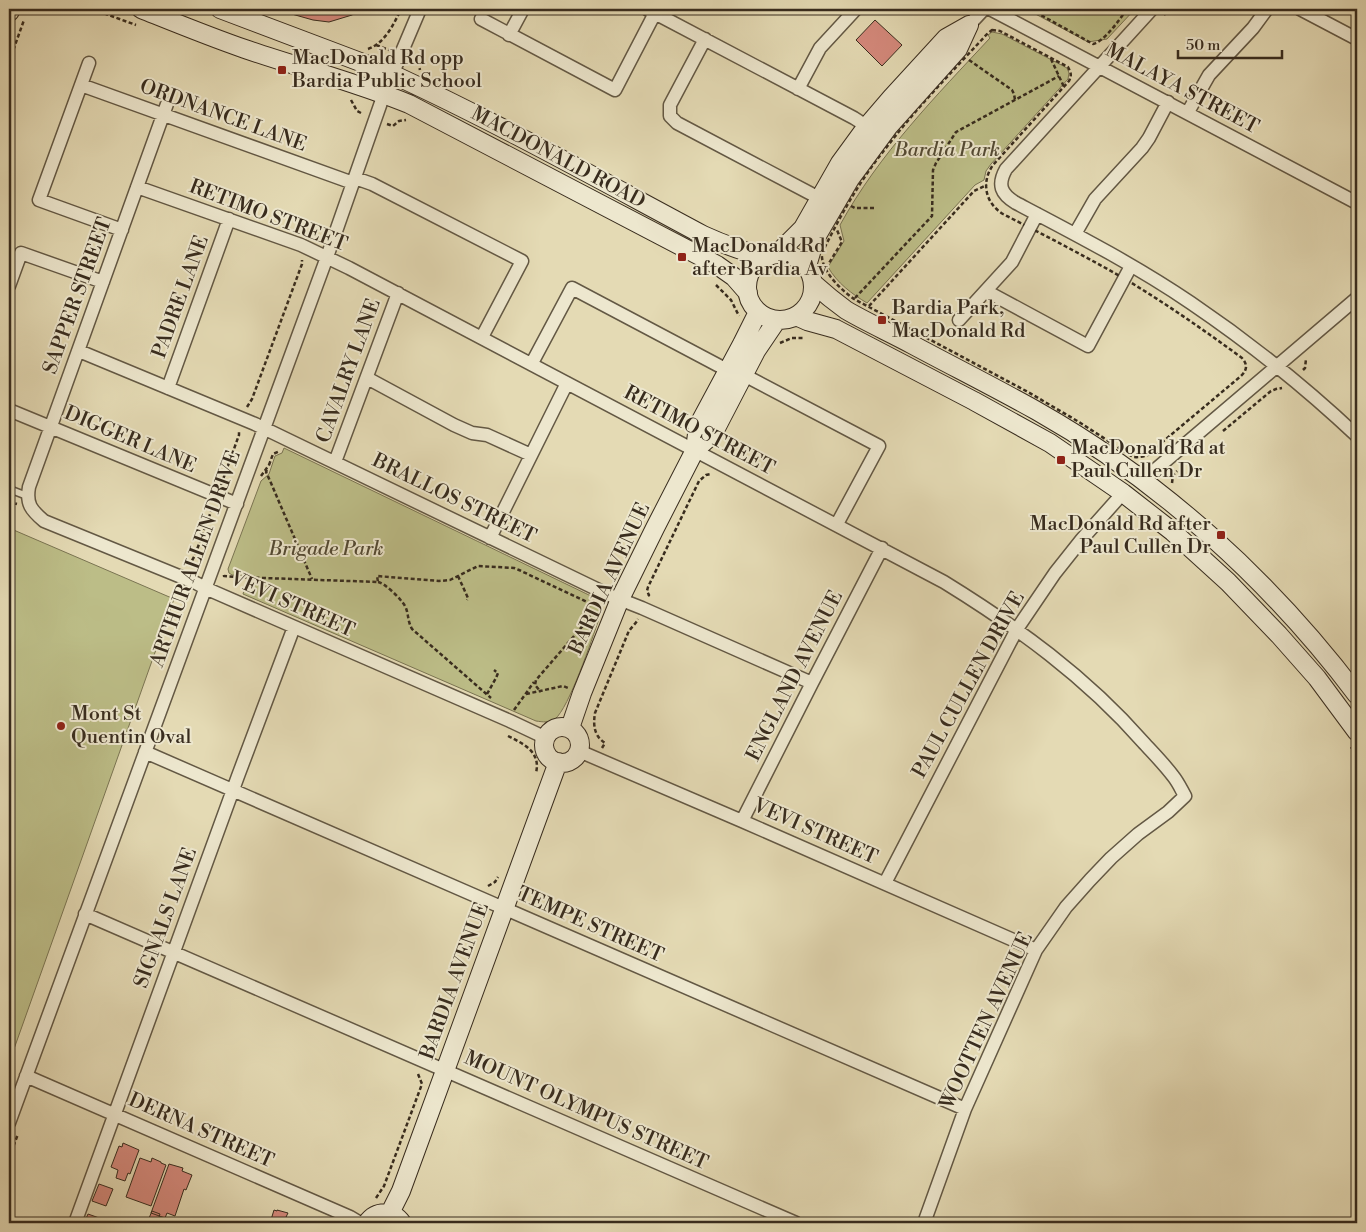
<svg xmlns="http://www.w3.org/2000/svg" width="1366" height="1232" font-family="'Libre Bodoni',serif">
	<rect width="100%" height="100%" fill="#e4dab4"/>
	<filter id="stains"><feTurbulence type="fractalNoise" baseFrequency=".004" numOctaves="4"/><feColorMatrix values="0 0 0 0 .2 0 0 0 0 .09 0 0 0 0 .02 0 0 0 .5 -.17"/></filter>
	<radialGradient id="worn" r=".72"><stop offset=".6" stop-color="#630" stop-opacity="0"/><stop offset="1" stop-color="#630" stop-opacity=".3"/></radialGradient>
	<path fill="#bcbd87" stroke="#7a7452" d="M1026,9H1135L1107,39L1088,42Z
		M992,32L1002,34L1067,68L1069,73L1068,79L991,164L986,171L984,180L975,185L867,303C852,294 837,283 828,267L844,241L840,225C879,154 936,96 990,38L988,35Z
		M284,448L591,596C599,603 601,608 599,619C592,639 569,708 555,719C549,723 543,722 536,721L243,594C245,586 248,583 255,579V576L232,575L229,573L228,569L261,481L269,474L275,456L282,453Z
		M9,528L174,599L9,1063Z"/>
	<path fill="#d5897c" stroke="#382c1e" d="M274,9H362L352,15L329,22L313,20Z
		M875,20L902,45L882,66L856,40Z
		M123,1143L139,1150L130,1174L128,1173L125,1181L116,1178L118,1170L111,1167L119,1146L122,1147Z
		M140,1158L151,1162L152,1158L161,1162V1163L166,1165L151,1206L126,1197Z
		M169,1164L183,1168L182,1171L192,1175L186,1190L184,1189L175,1216L167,1213L165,1218L151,1213Z
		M99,1184L113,1189L106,1206L92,1201Z
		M274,1210L277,1211V1210L288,1213L286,1217L297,1221L296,1223H270Z
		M152,1211L160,1214L157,1223H147Z
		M88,1214L102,1219L100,1223H84Z"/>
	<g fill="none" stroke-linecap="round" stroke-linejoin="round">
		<g stroke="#635844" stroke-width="9">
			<path id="lane" d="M9,489L27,496"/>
		</g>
		<g stroke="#635844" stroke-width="15">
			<path id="street" d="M647,9L854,118L874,131
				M990,9L1357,203
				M1152,9L1006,169C997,185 1001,194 1016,203C1075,234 1135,265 1191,303C1250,343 1305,387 1357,436
				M1300,9L1357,39
				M481,19L615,90L655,13
				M969,25L984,9
				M509,35L523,9
				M705,39L670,105V116L677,123L819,198
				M89,63L39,200L122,230
				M81,85L353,183
				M798,89L820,48L856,9
				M167,104L29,487C26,504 31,510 44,521L196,583L205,588L510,721L546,738
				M1188,112L1209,75L1253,28L1267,9
				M355,178L372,184L522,261L482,337
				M137,187L301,245L349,268L944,582C1017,627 1086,677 1143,742C1153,753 1164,764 1173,776C1178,782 1181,789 1185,796L1168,812L1138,834L1111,858L1090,880L1066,907L1036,950L965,1109L924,1223
				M1075,234L1095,199L1142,148L1149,138L1168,102
				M9,286L21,253L103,282
				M986,291L1088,346L1131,266
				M959,320L1012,262L1037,214
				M79,351L255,424L609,595L642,608L812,683
				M532,363L572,288L727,370
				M744,375L879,446L837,524
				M367,378L454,425L472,433L487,435L531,455
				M168,388L229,219
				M9,410L237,504
				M335,462L398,293
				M1142,481L1357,298
				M490,538L567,383
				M579,751L742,821L1036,950
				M145,752L965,1109
				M742,821L812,683L882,548
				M885,883L1017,629L1055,573L1082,539L1123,493
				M85,914L796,1223
				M26,1076L350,1217L360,1223
				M9,1123L327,257L384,94L420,9
				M75,1223L238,776L294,627"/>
		</g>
		<g stroke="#382c1e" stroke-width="20">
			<path id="secondary" d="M141,9C176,23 210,37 245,49C300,68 356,82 409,104L717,265L734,277L748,293
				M220,9L392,74C498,123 600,180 703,235C725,245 743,252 767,257
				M747 287a33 33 0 1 1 66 0a33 33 0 1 1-66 0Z
				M777,254L803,228L840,163L867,126L891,98L946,38L969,25
				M807,266L815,239L850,179L889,126L958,49L969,25
				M814,284C824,293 835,302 846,310C868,323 891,333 913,345C954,367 996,388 1037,411C1161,481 1271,581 1357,695
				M796,316L807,321L836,329L974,401L1050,443L1123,493L1173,532L1228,582L1279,635L1317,678L1357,732
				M695,450L698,426L742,344L758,312
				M544 745a18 18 0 1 1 36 0a18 18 0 1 1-36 0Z
				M570,728L582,693L620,599L655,528L695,450L713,434L756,351L777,320
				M390,1213L401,1191L558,762
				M367,1223C376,1210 393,1210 402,1223"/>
		</g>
		<g stroke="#382c1e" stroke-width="22">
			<path id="primary" d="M9,11V9"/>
		</g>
		<path stroke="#382c1e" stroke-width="2.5" stroke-dasharray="4 2.5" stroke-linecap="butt" d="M92,9L136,25
			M1030,9L1093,44C1105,41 1120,19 1127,9
			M1164,15L1169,9
			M992,30L1000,31L1068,67C1071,73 1072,75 1069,81L993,165C981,182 985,203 1003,214C1044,235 1085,256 1125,279C1165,303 1204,330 1242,358C1248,365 1247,370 1241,376L1160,444C1155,454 1144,458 1133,457L1079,422L1028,392L854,299C841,290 820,270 822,253C840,216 860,180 886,148C917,107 953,71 988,33Z
			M376,45L389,50
			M368,49C385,43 394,24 401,9
			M412,59L418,62L420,70
			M1051,59L1064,87
			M969,60L1012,90L1014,94L1015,100
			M9,62L24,20
			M351,100L357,111L363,114
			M387,124L393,126L399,121L406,120
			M851,206L855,208H876
			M826,268L842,242L837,230
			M716,285L731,300L739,316
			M855,298L932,216L933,170L936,163L956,132L1059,76
			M869,306L974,191L987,185
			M780,343L792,338H805
			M1303,370L1305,368L1306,359
			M247,407L252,399L302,264V260
			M1223,431L1271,391L1276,389L1282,388
			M269,465L273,454L280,451
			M267,470L266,472L271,483L312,579
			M261,476L269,465
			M1172,483L1173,475L1177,471
			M221,485L239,435V431
			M9,502L17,504
			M189,566L195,555L213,506
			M224,575V576L235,577L378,582L377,576L439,581L450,580L478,566L514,568L519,570L587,602C591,609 592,613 587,621L536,680L535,685L541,692
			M458,576L468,598L467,600
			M378,582C385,583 401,599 405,606C409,614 407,620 412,629L491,698
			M648,596L649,595L647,591L648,587L699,481L706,475L711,474
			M487,694L496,678L498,673L494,670
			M526,694L563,686L568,688
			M514,710L534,682
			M508,736C524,744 541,752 536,773
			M1351,747L1357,756
			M602,748L605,743C594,736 593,725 595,713L628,633C630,628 636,624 638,619
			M488,886L495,882L498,877
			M479,912C482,917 481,921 480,926
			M426,1047L428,1048L435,1046L441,1032
			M9,1158L18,1134
			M376,1198L384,1186L422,1084L418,1074"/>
		<use href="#lane" stroke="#ede7ce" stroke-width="6"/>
		<use href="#street" stroke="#ede7ce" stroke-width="12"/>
		<use href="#secondary" stroke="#ede7ce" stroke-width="18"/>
		<use href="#primary" stroke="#e4dab4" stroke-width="20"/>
	</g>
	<g fill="#8f2418" stroke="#ede7ce" stroke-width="2">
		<rect x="277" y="65" width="10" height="10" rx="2.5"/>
		<rect x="677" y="252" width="10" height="10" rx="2.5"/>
		<rect x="877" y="315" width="10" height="10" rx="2.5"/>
		<rect x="1056" y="455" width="10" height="10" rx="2.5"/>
		<rect x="1216" y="530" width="10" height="10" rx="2.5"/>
		<circle cx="61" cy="726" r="5"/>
	</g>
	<g text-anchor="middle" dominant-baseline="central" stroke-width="4" stroke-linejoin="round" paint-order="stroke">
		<g font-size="20" fill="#382c1e" stroke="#ede7ce" text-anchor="start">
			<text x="292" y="58">MacDonald Rd opp<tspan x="292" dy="23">Bardia Public School</tspan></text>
			<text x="692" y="246">MacDonald Rd<tspan x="692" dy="23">after Bardia Av</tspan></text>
			<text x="892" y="308">Bardia Park,<tspan x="892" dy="23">MacDonald Rd</tspan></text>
			<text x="1071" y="448">MacDonald Rd at<tspan x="1071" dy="23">Paul Cullen Dr</tspan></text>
			<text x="1211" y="524" text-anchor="end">MacDonald Rd after<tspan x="1211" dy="23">Paul Cullen Dr</tspan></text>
			<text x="71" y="714">Mont St<tspan x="71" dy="23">Quentin Oval</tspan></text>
		</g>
		<g font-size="20" fill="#382c1e" stroke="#ede7ce">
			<text transform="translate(1182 89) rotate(28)">MALAYA STREET</text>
			<text transform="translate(223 116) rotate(20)">ORDNANCE LANE</text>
			<text transform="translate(558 158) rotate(28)">MACDONALD ROAD</text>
			<text transform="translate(268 216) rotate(21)">RETIMO STREET</text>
			<text transform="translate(78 296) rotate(-70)">SAPPER STREET</text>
			<text transform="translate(181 297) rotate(-70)">PADRE LANE</text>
			<text transform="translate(349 371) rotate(-70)">CAVALRY LANE</text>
			<text transform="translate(699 431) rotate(28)">RETIMO STREET</text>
			<text transform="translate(130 440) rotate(23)">DIGGER LANE</text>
			<text transform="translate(454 499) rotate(26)">BRALLOS STREET</text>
			<text transform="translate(196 559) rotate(-70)">ARTHUR ALLEN DRIVE</text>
			<text transform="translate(610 579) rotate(-65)">BARDIA AVENUE</text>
			<text transform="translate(292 605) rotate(24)">VEVI STREET</text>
			<text transform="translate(795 676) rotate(-63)">ENGLAND AVENUE</text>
			<text transform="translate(969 685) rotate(-61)">PAUL CULLEN DRIVE</text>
			<text transform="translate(815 832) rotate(24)">VEVI STREET</text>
			<text transform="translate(166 918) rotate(-70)">SIGNALS LANE</text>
			<text transform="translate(590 925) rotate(24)">TEMPE STREET</text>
			<text transform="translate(455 981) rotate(-70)">BARDIA AVENUE</text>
			<text transform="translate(987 1021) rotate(-65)">WOOTTEN AVENUE</text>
			<text transform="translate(586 1111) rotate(24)">MOUNT OLYMPUS STREET</text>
			<text transform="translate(201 1131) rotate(24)">DERNA STREET</text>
		</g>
		<g font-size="20" font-style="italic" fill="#524933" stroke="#ede7ce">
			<text x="947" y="150">Bardia Park</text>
			<text x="326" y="549">Brigade Park</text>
		</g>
	</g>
	<rect width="1366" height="1232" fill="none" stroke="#e4dab4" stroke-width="30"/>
	<rect x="10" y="10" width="1346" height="1212" fill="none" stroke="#382c1e" stroke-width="2.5"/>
	<rect x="15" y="15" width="1336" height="1202" fill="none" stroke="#382c1e"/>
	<path d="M1178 50v8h104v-8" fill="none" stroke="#382c1e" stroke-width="2.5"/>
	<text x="1186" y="50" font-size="15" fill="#382c1e" stroke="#ede7ce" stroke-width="4" paint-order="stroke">50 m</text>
	<rect width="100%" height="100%" filter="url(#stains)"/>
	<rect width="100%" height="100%" fill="url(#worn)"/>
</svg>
